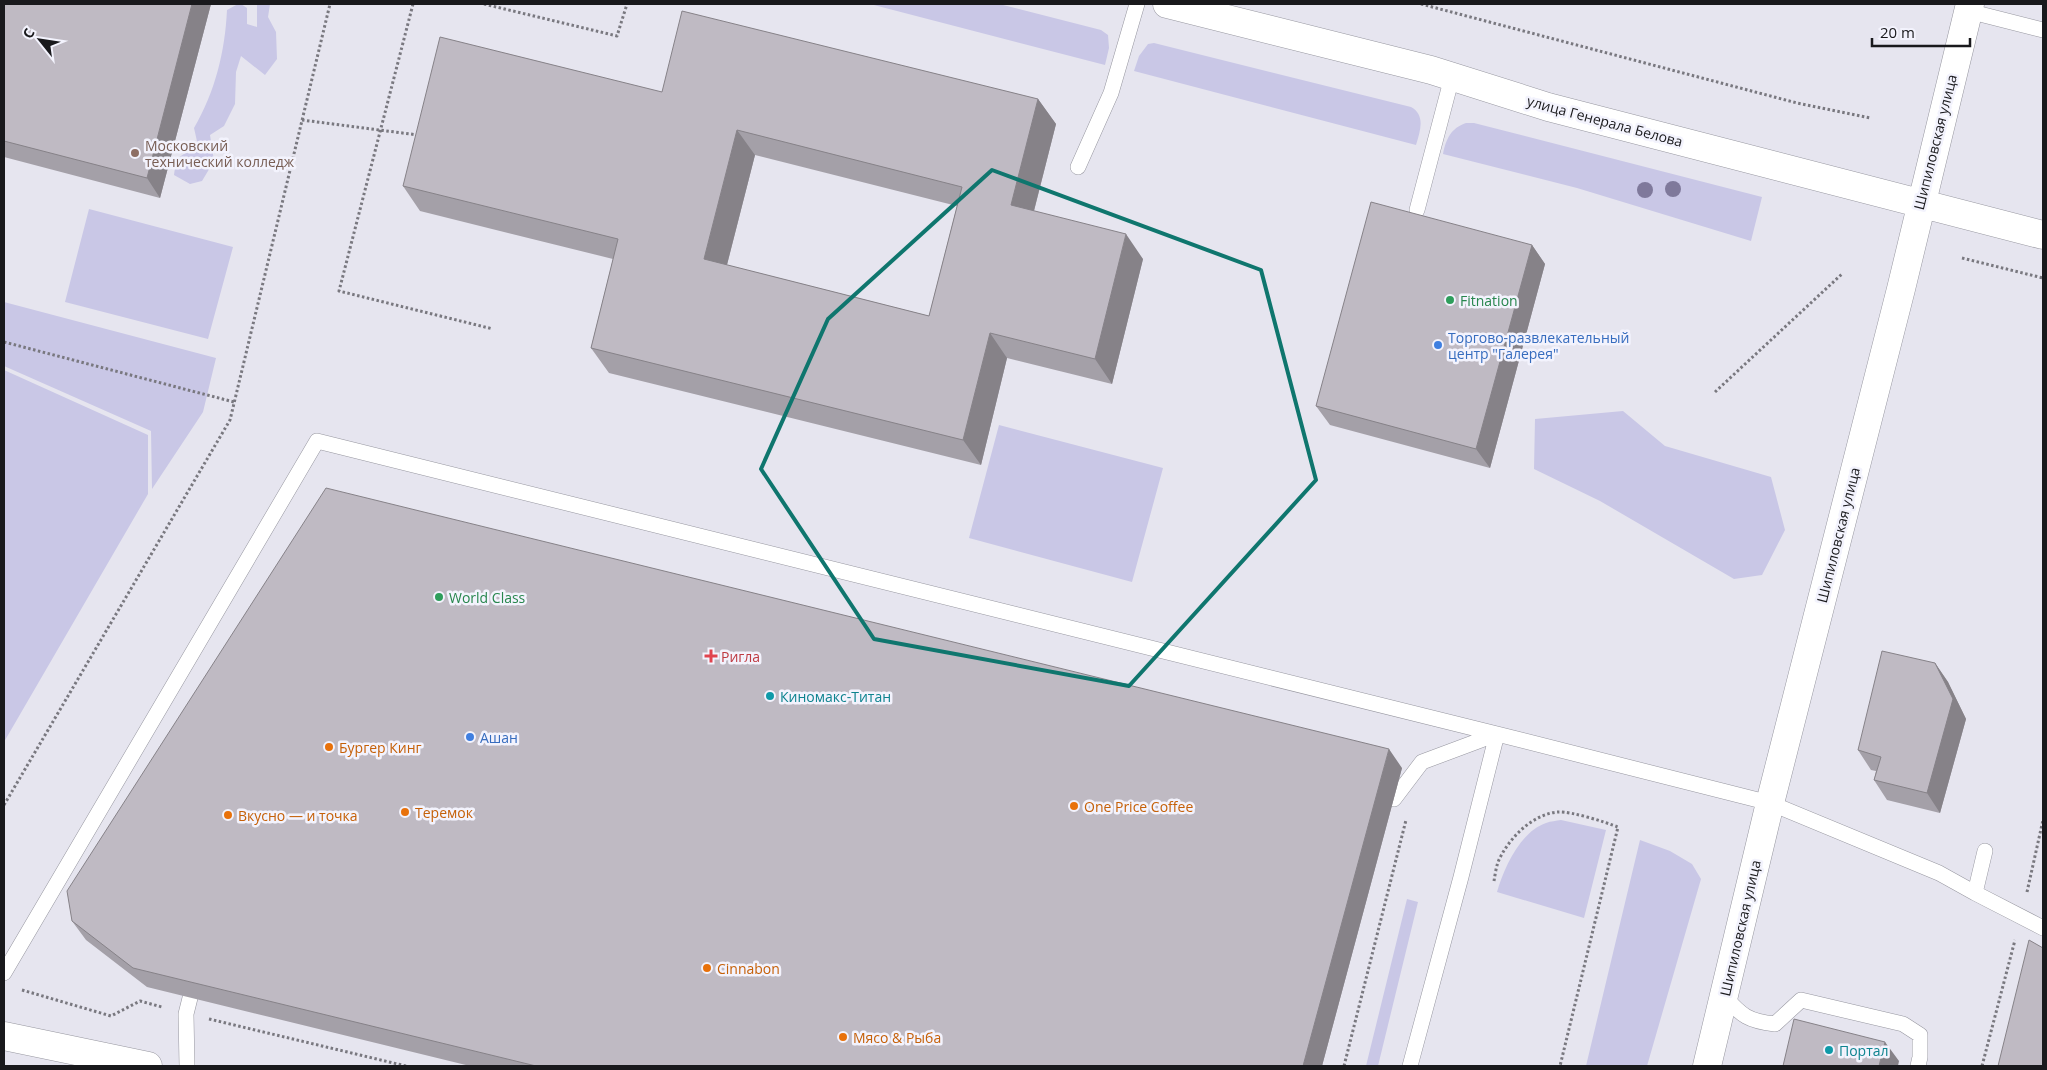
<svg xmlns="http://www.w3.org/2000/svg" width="2047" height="1070" font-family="'Open Sans',sans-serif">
	<rect width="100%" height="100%" fill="#e6e5ef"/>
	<path fill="#c9c7e6" d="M238,4H241L247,8V24L257,27V4H270L268,17L276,32L277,59L265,75L241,56L236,72L235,104L224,126L210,135L214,161L202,181L190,184L174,175C177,156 180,153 199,150L194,128C215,92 225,52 227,10Z
		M870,4H999L1101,30L1108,35L1109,48L1105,65Z
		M1154,43L1411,107C1426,115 1420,132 1416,145L1134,71L1139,56L1148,44Z
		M1466,123H1474L1762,197L1751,241L1577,188L1443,154C1446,139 1451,128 1466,123Z
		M89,209L233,247L208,339L65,302Z
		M4,302L216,358L203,412L152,489L151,431L4,366Z
		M4,370L148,435V494L4,742Z
		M1623,411L1665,446L1771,477L1785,530L1762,575L1734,579L1600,501L1534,469L1535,419Z
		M999,425L1163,468L1132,582L969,538Z
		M1561,820L1606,830L1584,918L1497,892C1504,868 1520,832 1546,823C1551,821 1556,821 1561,820Z
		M1640,840L1670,851L1692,864L1701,879L1647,1066H1586Z
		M1407,899L1418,902L1378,1066H1366Z"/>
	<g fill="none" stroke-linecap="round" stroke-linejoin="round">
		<g stroke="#9797a0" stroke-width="16">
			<path id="lane" d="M1968,11L2043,30
				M1078,167L1111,93L1137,4
				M1417,210L1452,77
				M1394,799L1422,762L1497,734L1770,803L1939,873L1975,893L1985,851
				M1975,893L2043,928
				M4,973L317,441L1497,734L1461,877L1410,1066
				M1724,996C1742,1016 1748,1021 1775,1024L1801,1000L1903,1024L1920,1035V1057L1918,1066
				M187,1066L186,1014L190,998"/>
		</g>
		<g stroke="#9797a0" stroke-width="29">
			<path id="secondary" d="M1167,4L1431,70L1548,107L2043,235
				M4,1036L148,1066
				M1707,1066L1770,803L1901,289L1970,4"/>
		</g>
		<path stroke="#79787f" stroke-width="3" stroke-dasharray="2.5 2.5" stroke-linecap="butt" d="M413,4L339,291L493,329
			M484,4L617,36L627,4
			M1421,4L1797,103L1870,118
			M302,120L418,135
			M1962,258L2043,278
			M4,342L234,402
			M1715,392L1843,273
			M4,805L230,420L330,4
			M1494,881C1495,875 1496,868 1498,862C1508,839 1532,814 1558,812C1571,811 1605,822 1618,827L1560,1066
			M2027,892L2043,820
			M22,990L111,1016L140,1001L162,1007
			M209,1019L406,1066
			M1344,1066L1406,820
			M1982,1066L2015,940"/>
		<use href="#lane" stroke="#fff" stroke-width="15"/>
		<use href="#secondary" stroke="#fff" stroke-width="28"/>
	</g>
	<g fill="#7f799b">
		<circle cx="1673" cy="189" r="8"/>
		<circle cx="1645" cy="190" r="8"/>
	</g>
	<path fill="#a4a0a8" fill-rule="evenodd" d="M4,4H211L160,198L4,157Z
		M662,92L1038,99L1056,124L1034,211L1143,259L1112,384L1007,358L981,465L609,373L591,348L613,259L420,211L403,186ZM755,155L957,206L929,316L727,265Z
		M1532,245L1545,264L1490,468L1330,425L1316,406Z
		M1935,663L1948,682L1966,719L1940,813L1887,800L1874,780L1876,771L1871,770L1858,750Z
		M1402,768L1322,1066H470L147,987L86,940L72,921Z"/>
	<path fill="#868288" d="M192,4H211L160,198L147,178Z
		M1038,99L1056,124L1029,230L1011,205Z
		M737,130L755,155L722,284L704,259Z
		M1126,234L1143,259L1112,384L1095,359Z
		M1532,245L1545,264L1490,468L1476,449Z
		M990,333L1007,358L981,465L963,440Z
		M1935,663L1948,682L1966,719L1940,813L1927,793Z
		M1389,749L1402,768L1322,1066H1303Z
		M1885,1042L1899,1061L1898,1066H1879Z"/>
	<path fill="#bfbac3" stroke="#868288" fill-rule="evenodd" d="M4,4H192L147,178L4,141Z
		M682,11L1038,99L1011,205L1126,234L1095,359L990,333L963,440L591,348L618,239L403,186L440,37L662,92ZM737,130L962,187L929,316L704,259Z
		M1371,202L1532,245L1476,449L1316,406Z
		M326,488L1389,749L1303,1066H536L133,968L72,921L67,891Z
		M1882,651L1935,663L1953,699L1927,793L1874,780L1881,757L1858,750Z
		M2029,940L2043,948V1066H1998Z
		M1794,1019L1885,1042L1879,1066H1783Z"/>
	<path fill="none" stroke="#0f766e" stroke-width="4" stroke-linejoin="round" d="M992,170L1261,270L1316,480L1129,686L874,639L761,469L828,319Z"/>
	<circle fill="#8d6e63" stroke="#f3f3fd" stroke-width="2" cx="135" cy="153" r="5"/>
	<g fill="#2e9e5b" stroke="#f3f3fd" stroke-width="2">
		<circle cx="1450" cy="300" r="5"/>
		<circle cx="439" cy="597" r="5"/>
	</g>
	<g fill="#3f7fe0" stroke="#f3f3fd" stroke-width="2">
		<circle cx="1438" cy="345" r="5"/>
		<circle cx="470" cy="737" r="5"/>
	</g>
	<path fill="#e0444e" stroke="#f3f3fd" stroke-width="2" d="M708.5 648.5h5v5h5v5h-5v5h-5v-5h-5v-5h5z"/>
	<g fill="#0f9aa8" stroke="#f3f3fd" stroke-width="2">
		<circle cx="770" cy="696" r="5"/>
		<circle cx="1829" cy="1050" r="5"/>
	</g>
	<g fill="#e8710a" stroke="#f3f3fd" stroke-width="2">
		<circle cx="329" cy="747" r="5"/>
		<circle cx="1074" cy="806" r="5"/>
		<circle cx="405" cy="812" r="5"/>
		<circle cx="228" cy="815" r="5"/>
		<circle cx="707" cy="968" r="5"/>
		<circle cx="843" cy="1037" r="5"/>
	</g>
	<g text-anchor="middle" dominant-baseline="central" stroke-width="5" stroke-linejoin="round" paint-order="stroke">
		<g font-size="14" fill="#19191c" stroke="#f3f3fd">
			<text transform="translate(1605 121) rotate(15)">улица Генерала Белова</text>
			<text transform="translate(1935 142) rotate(-76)">Шипиловская улица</text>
			<text transform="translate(1838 535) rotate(-76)">Шипиловская улица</text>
			<text transform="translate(1740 928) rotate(-77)">Шипиловская улица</text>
		</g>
		<g font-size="14" fill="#785e54" stroke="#f3f3fd" text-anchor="start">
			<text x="145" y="145">Московский<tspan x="145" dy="16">технический колледж</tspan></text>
		</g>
		<g font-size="14" fill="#27864d" stroke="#f3f3fd" text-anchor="start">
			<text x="1460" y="300">Fitnation</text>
			<text x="449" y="597">World Class</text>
		</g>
		<g font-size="14" fill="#366cbe" stroke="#f3f3fd" text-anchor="start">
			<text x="1448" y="337">Торгово-развлекательный<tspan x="1448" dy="16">центр "Галерея"</tspan></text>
			<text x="480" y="737">Ашан</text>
		</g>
		<g font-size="14" fill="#be3a42" stroke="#f3f3fd" text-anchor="start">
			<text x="721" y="656">Ригла</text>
		</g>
		<g font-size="14" fill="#0d838f" stroke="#f3f3fd" text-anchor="start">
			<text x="780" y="696">Киномакс-Титан</text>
			<text x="1839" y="1050">Портал</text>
		</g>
		<g font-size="14" fill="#c56008" stroke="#f3f3fd" text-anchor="start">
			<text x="339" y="747">Бургер Кинг</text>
			<text x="1084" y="806">One Price Coffee</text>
			<text x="415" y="812">Теремок</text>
			<text x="238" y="815">Вкусно — и точка</text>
			<text x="717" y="968">Cinnabon</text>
			<text x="853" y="1037">Мясо &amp; Рыба</text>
		</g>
	</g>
	<rect width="2047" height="1070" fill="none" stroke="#19191c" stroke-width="10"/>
	<g transform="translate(40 40) rotate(300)" stroke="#f3f3fd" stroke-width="4" paint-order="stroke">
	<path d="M0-4L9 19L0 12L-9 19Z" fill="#19191c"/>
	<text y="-8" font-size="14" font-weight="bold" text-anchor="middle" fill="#19191c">С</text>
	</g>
	<path d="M1872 38v8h98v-8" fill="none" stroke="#19191c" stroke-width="2.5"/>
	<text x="1880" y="38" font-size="15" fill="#19191c" stroke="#f3f3fd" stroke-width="4" paint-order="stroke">20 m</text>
</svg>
